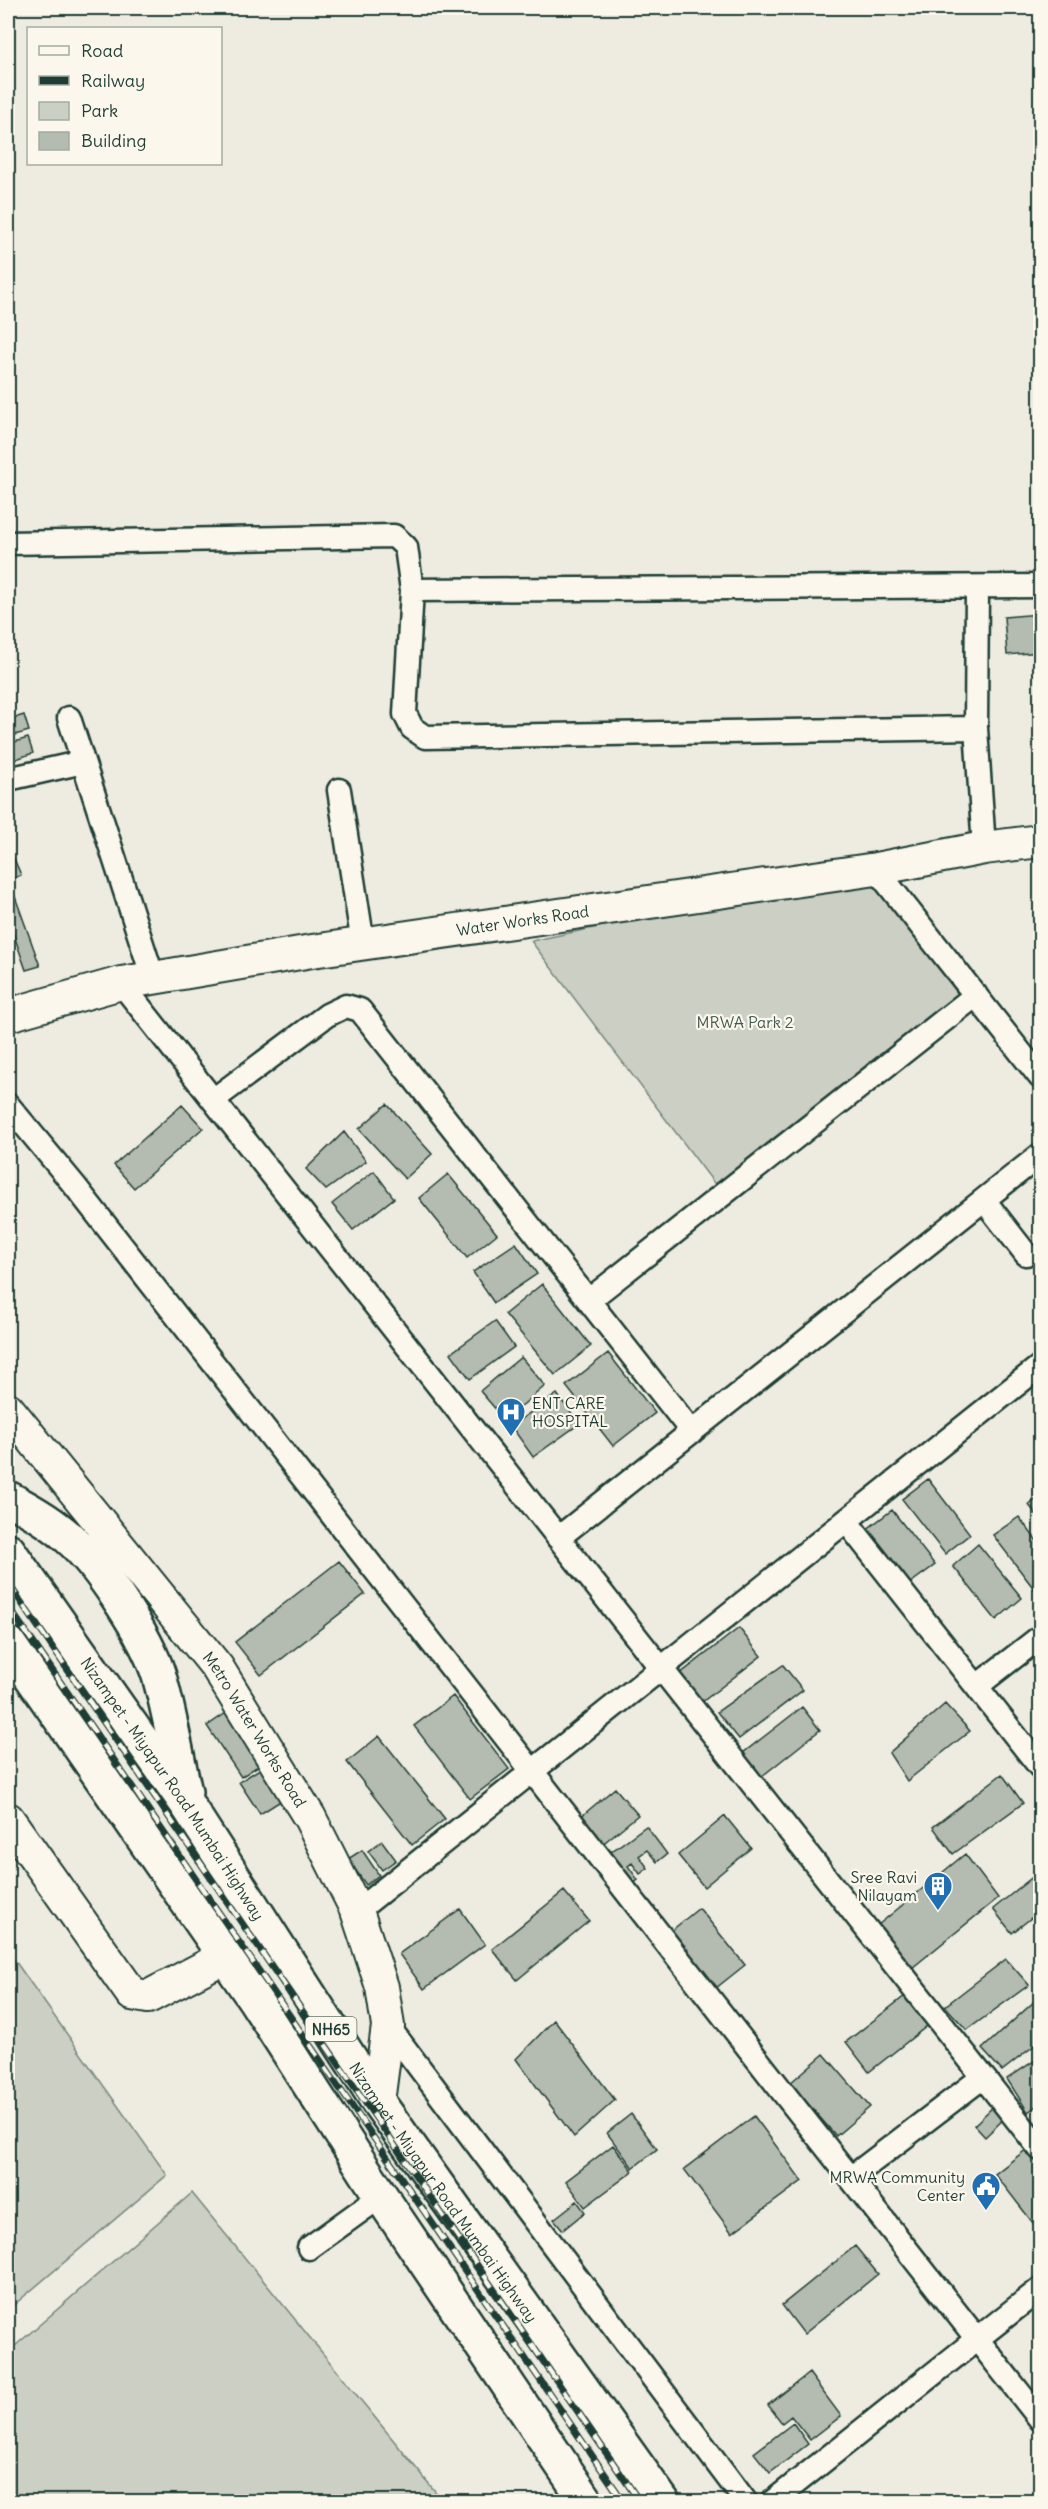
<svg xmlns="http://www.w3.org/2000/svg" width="1048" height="2509" font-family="Delius,sans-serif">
	<rect width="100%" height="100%" fill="#eeece1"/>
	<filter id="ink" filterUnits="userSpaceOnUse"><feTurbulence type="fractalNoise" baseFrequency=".0167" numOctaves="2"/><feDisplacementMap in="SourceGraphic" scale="12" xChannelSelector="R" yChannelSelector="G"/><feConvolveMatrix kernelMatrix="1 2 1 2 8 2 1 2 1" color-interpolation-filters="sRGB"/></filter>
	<g filter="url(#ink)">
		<path fill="#cbcfc4" stroke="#75867c" stroke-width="1.5" d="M871,870L965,1004L723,1195L531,941Z
			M8,1951L167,2175L8,2310Z
			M192,2193L443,2501H8V2352Z"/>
		<path fill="#b4bbb0" stroke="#1f3d34" stroke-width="1.5" d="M1040,614V652L1007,655L1004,617Z
			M24,715L29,731L8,737V720Z
			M28,738L33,753L8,762V744Z
			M8,845L21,875L8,881Z
			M13,891L40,966L26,970L8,918V893Z
			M387,1104L432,1154L405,1179L359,1129Z
			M182,1105L203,1128L134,1188L114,1165Z
			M344,1132L366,1161L326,1190L306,1169Z
			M374,1171L394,1198L353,1230L332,1204Z
			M448,1174L497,1234L467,1258L419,1198Z
			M516,1243L537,1274L494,1303L473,1272Z
			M542,1284L591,1346L555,1375L505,1314Z
			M495,1321L514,1347L470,1379L451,1353Z
			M608,1353L655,1413L613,1446L566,1386Z
			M521,1357L545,1386L505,1420L480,1391Z
			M557,1394L579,1424L533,1457L511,1426Z
			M928,1479L970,1534L945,1554L902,1499Z
			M1040,1496V1519L1029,1505Z
			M892,1510L935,1565L909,1584L866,1530Z
			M1019,1517L1040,1545V1585L1035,1590L993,1535Z
			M978,1544L1022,1598L996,1620L953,1566Z
			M339,1561L365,1594L261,1675L235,1642Z
			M739,1628L761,1656L702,1702L680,1674Z
			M783,1665L803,1690L739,1739L717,1712Z
			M453,1696L509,1769L470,1799L414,1726Z
			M945,1704L970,1731L907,1781L889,1753Z
			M802,1707L820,1730L761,1777L743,1753Z
			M229,1711L264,1762L241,1777L207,1726Z
			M379,1736L445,1819L412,1845L347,1762Z
			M266,1765L287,1797L260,1814L239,1782Z
			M1002,1774L1023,1803L953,1854L933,1827Z
			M615,1788L638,1815L600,1846L578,1819Z
			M725,1816L751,1848L704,1887L678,1855Z
			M646,1826L667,1854L657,1862L647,1850L639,1856L648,1868L640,1874L632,1863L628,1866L638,1880L628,1888L604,1857Z
			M382,1841L396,1860L382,1870L368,1851Z
			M362,1850L379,1875L366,1885L348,1859Z
			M965,1854L998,1898L912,1968L878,1925Z
			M1040,1871V1911L1012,1933L993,1909Z
			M564,1891L589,1921L517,1980L492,1949Z
			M699,1908L745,1965L711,1992L666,1935Z
			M460,1909L485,1944L424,1989L399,1954Z
			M1006,1959L1029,1985L967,2030L945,2006Z
			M910,1992L932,2022L869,2072L846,2042Z
			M1036,2000L1040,2007V2041L1002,2071L982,2049Z
			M554,2020L615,2100L574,2137L516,2059Z
			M824,2054L870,2107L836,2136L790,2083Z
			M1040,2057V2103L1028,2112L1007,2079Z
			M996,2104L1007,2116L985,2137L974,2125Z
			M631,2114L657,2149L633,2168L607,2133Z
			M754,2116L802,2181L732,2233L684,2169Z
			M613,2145L633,2171L585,2207L566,2181Z
			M1027,2149L1040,2166V2232L995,2174Z
			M577,2201L585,2212L563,2230L554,2219Z
			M855,2246L878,2274L804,2334L782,2305Z
			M809,2373L841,2416L810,2440L791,2416L782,2423L768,2405Z
			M793,2423L808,2444L770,2473L754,2453Z"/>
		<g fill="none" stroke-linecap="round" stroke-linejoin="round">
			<g stroke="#1f3d34" stroke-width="27">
				<path id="street" d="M8,543L394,536L406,547L412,590L405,714L412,728L425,737L976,728
					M977,587L976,728L984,848
					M412,590L1040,586
					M69,718L153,978
					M8,779L83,762
					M339,790L363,944
					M876,869L1040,1077
					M121,983L1040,2149
					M213,1100L327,1015L346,1006L360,1010L692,1432
					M8,1105L75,1186C395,1598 717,2009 1040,2419
					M984,1200L1026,1254
					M589,1300L976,995
					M846,1521L1040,1767
					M558,1538L1040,1155
					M977,1686L1040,1637
					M357,1911L1040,1366
					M388,2026L746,2502
					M852,2177L983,2077
					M309,2248L381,2196
					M772,2502L1040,2289"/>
			</g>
			<g stroke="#1f3d34" stroke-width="36">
				<g id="secondary">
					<path id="s1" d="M8,1015L121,983L153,978L312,951L876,869L984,848L1040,841"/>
					<path id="s2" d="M8,1409L217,1667L310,1818L357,1911L382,1987L388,2026L378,2102"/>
					<path d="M8,1819L132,1994L148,1997L224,1957"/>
				</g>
			</g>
			<g stroke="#1f3d34" stroke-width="38">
				<g id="highway">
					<path d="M8,1498C29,1509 52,1522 69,1538C100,1565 147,1637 159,1676C170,1713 176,1754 185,1792"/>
					<path id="s3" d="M8,1550L188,1806L378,2102L663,2502"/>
					<path d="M8,1643L255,2000L381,2196L587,2502"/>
				</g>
			</g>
			<use href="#street" stroke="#fbf7ec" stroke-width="22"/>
			<use href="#secondary" stroke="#fbf7ec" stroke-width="32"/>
			<use href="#highway" stroke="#fbf7ec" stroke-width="33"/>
			<g stroke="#1f3d34" stroke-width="7">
				<path id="rail" d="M8,1583L640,2502
					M8,1606L624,2502"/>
			</g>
			<use href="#rail" stroke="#fbf7ec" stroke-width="4.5" stroke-dasharray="14" stroke-linecap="butt"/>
		</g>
	</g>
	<defs>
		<g id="hospital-pin" transform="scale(1.5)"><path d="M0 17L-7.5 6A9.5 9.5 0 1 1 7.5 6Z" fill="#1f6fb2" stroke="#fbf7ec"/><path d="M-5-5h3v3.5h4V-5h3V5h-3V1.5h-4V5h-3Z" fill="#fff"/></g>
		<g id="building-pin" transform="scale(1.5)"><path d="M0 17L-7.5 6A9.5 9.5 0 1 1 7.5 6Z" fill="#1f6fb2" stroke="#fbf7ec"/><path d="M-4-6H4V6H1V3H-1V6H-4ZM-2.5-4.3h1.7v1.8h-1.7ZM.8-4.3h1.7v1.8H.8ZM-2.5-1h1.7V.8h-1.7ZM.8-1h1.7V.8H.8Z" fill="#fff"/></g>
		<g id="civic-pin" transform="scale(1.5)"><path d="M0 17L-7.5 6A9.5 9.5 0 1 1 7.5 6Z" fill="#1f6fb2" stroke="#fbf7ec"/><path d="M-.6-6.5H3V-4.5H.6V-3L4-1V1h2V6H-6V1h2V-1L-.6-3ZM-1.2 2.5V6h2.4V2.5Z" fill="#fff"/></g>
	</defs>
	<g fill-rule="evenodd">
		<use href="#hospital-pin" x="511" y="1412"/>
		<use href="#building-pin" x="938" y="1886"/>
		<use href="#civic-pin" x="986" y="2186"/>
	</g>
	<g text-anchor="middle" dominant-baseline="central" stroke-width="4.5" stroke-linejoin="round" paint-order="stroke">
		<rect fill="#fbf7ec" stroke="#61756b" stroke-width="1.5" x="305.5" y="2017" width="51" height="24" rx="4.5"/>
		<g font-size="15" font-weight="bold" fill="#1f3d34">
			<text x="331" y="2029">NH65</text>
		</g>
		<g font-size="16" fill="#1f3d34" stroke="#fbf7ec">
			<text stroke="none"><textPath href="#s1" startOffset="524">Water Works Road</textPath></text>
			<text stroke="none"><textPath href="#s2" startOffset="405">Metro Water Works Road</textPath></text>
			<text stroke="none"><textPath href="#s3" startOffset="290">Nizampet - Miyapur Road Mumbai Highway</textPath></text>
			<text stroke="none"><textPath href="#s3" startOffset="776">Nizampet - Miyapur Road Mumbai Highway</textPath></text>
		</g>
		<g font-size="16" fill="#415a51" stroke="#fbf7ec">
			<text x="745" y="1022">MRWA Park 2</text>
		</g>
		<g font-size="16" fill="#1f3d34" stroke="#fbf7ec" text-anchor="end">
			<text x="532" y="1403" text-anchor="start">ENT CARE<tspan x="532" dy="18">HOSPITAL</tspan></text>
			<text x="917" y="1877">Sree Ravi<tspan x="917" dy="18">Nilayam</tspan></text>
			<text x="965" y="2177">MRWA Community<tspan x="965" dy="18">Center</tspan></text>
		</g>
	</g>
	<rect width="1048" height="2509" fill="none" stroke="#fbf7ec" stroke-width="30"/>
	<rect x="15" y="15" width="1018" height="2479" fill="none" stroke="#1f3d34" stroke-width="2" filter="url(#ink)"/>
	<rect x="27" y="27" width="195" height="138" fill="#fbf7ec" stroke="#a3ada2" stroke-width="1.5"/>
	<rect x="39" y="46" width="30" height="9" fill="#fbf7ec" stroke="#a3ada2" stroke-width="1.5"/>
	<text x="81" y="57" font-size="18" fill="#1f3d34">Road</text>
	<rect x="39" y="76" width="30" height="9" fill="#1f3d34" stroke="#a3ada2" stroke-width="1.5"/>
	<text x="81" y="87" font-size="18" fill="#1f3d34">Railway</text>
	<rect x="39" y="102" width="30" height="18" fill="#cbcfc4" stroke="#a3ada2" stroke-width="1.5"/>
	<text x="81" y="117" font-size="18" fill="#1f3d34">Park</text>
	<rect x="39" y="132" width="30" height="18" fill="#b4bbb0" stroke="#a3ada2" stroke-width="1.5"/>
	<text x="81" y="147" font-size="18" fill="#1f3d34">Building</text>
</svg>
